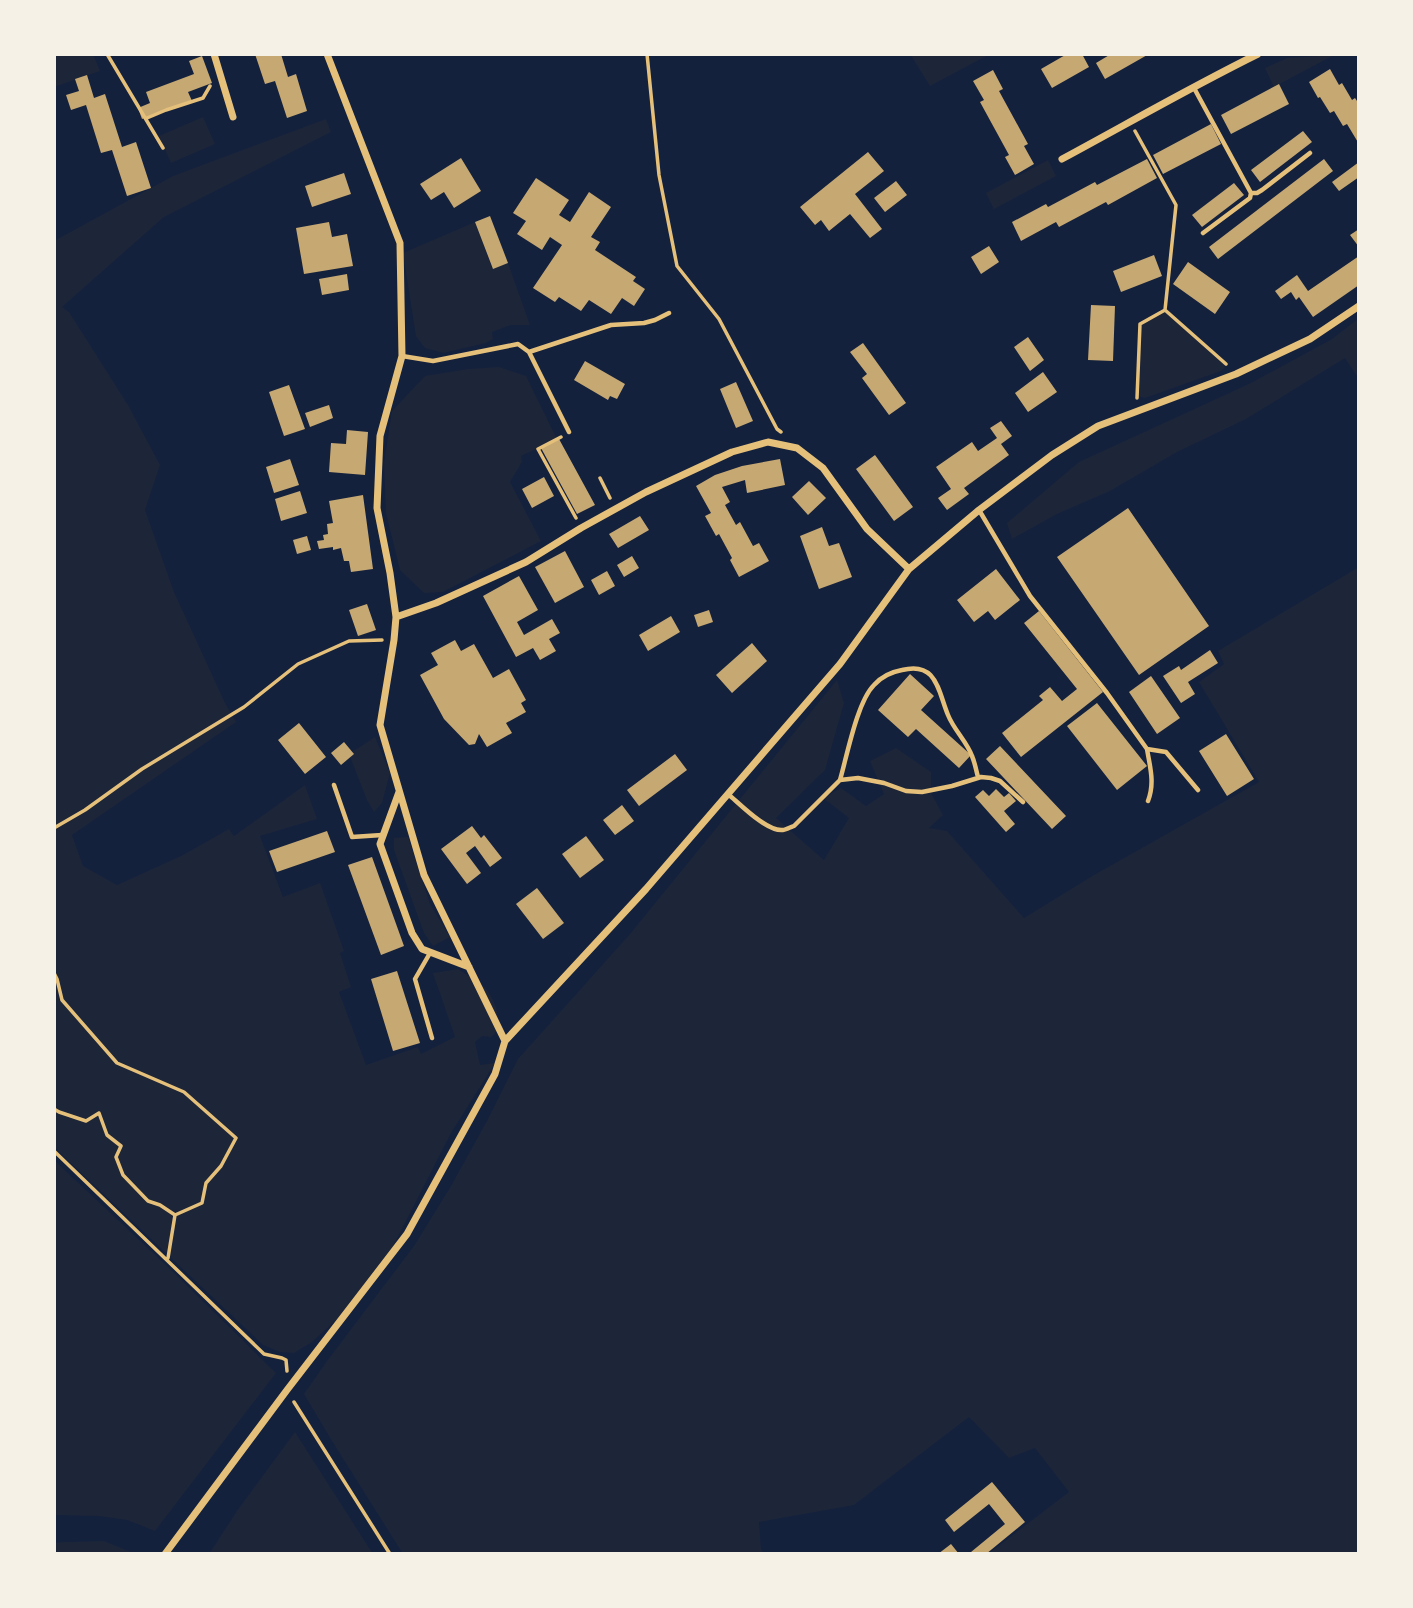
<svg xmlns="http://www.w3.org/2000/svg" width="1413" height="1608" font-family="Signika,sans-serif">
	<rect width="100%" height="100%" fill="#14213d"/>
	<path fill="#1d2539" d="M54,54H93L100,71L54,87Z
		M910,54H990L930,86Z
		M1334,55L1274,87L1265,68L1287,58Z
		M203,117L215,144L171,163L159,136Z
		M326,119L331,132L164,217L62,307L69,312L128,405L160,465L145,510L174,592L225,703L236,722L72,835L83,866L117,885L183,855L229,829L234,836L305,785L317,819L260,836L283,897L320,883L322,888L344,951L340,953L351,987L339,992L366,1065L418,1047L421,1054L455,1037L433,973L458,969C467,975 480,982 487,990C496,1002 505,1027 491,1037L482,1036L475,1042L480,1065L495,1063L451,1133L387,1258L358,1300L312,1342L294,1353L280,1352L263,1345L54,1147V241L173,176Z
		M1048,160L1056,176L994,209L986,193Z
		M475,222L492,268L508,263L530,325H511L492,332L493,339L486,343L443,353L425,348L416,336L403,253Z
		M1165,312L1223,361L1225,367L1221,371L1145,398L1141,397L1138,395L1140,323Z
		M1359,318V379L1345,358L1246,419L1177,452L1110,491L1057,514L1012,539L1007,523L1079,462L1251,383L1332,339Z
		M499,367L526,376L557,439L521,456L522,462L510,482L541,541L443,592L424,593L400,570L386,513L384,463L392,411L425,376L468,369Z
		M1359,567V1554H988L1069,1492L1035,1448L1009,1458L969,1417L854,1505L759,1522L761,1549L764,1554H403L332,1441L304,1394L327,1361L414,1246L451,1186L488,1119L518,1059L630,934L837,680L844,703L825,770L776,818L824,860L849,818L823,798L841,788L866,806L884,794L870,761L896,748L931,772V793L943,815L929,828L947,831L1024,918L1094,875L1259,782L1199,682L1224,664L1218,651Z
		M375,737L390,773L382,803L374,812L367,800L349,754Z
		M408,837L430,904L450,937L433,946L424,933L394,850V838Z
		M54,1160L168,1267L276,1373L155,1531L127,1520L99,1516L54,1515Z
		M295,1432L373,1554H209L237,1511Z
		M104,1541L136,1554H54V1543L64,1542Z"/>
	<path fill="#c6a872" d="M255,54H281L288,77L296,74L307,111L287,118L275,81L265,84Z
		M1067,54H1082L1089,67L1052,88L1041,69Z
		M1111,54H1149L1105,79L1096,63Z
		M202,56L212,83L188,92L192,101L142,119L138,108L150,103L146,92L194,74L189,61Z
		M1330,69L1339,85L1342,83L1352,100L1355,98L1359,104V144L1347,124L1343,126L1334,111L1330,113L1320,97L1318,98L1309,82Z
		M993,70L1003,89L999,91L1028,144L1024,146L1034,164L1015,175L1005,157L1009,155L980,102L984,100L973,81Z
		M87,75L94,98L105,94L122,147L136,142L151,188L127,196L112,150L101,153L86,105L71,110L66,95L79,91L75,79Z
		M1279,84L1289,104L1231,134L1221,115Z
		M1211,124L1221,144L1163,174L1153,155Z
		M1303,131L1312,142L1260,182L1251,170Z
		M868,152L884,171L855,194L882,229L870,238L850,214L829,231L821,220L815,225L800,207Z
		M461,158L481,191L454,208L444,192L431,200L420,184Z
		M1147,159L1157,178L1108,205L1106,202L1059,227L1056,222L1021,241L1012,222L1046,204L1048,207L1095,182L1097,185Z
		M1324,159L1333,171L1218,259L1209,247Z
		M1359,162V177L1339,191L1332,182Z
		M344,173L351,194L312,207L305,186Z
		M536,178L569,200L559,215L570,222L589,192L611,207L591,237L600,242L595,250L636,277L633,281L645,289L634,306L622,298L611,314L589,300L581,311L559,297L555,302L533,288L562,245L550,237L542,250L517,234L526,221L513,213Z
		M896,181L907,195L885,212L874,198Z
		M1234,183L1244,195L1202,227L1192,215Z
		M490,216L508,263L493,269L475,222Z
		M329,222L332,237L347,234L353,266L304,274L296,228Z
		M1359,229V247L1350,235Z
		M989,246L999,262L981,274L971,257Z
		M1154,255L1162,276L1121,292L1113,271Z
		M1359,256V285L1313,317L1299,297L1296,300L1291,292L1281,299L1275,291L1297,275L1308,291Z
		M1188,262L1230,292L1215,314L1173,284Z
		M347,274L349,290L322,295L319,279Z
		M1091,305L1115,306L1113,361L1088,360Z
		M1028,337L1044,360L1030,371L1014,347Z
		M863,343L906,403L889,415L862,378L867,374L850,352Z
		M585,361L625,384L617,399L610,396L608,400L574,380Z
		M1043,372L1057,392L1028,412L1015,393Z
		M736,382L753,421L736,428L720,389Z
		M289,385L305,429L284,436L269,392Z
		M329,405L333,418L310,427L305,413Z
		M1001,421L1012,436L1001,444L1009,455L964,488L969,494L947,510L938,498L951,489L936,467L972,442L978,451L997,438L990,428Z
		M347,430L368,432L365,475L329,472L331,443L346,444Z
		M559,439L595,505L577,514L541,448Z
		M875,455L913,507L894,521L856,469Z
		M290,459L299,485L274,493L266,467Z
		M780,459L785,485L747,493L745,480L722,487L730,502L725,505L736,525L740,522L753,546L759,543L769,561L739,577L730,560L732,558L719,534L716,536L705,516L711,513L696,486L715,475L742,466Z
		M544,477L554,496L532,508L522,489Z
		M809,481L826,498L808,515L792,497Z
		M300,491L307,513L281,521L275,499Z
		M363,495L373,569L351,572L349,561H344L341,548L333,550V547L319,549L317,541L324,540L323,535L328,534L327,524L333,523L329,501Z
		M1128,508L1209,626L1139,675L1057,557Z
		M640,516L649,530L618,548L609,534Z
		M822,527L829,546L839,543L852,577L819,589L800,536Z
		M307,536L311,550L297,554L293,540Z
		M565,551L584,587L555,603L535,567Z
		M632,556L639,568L624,577L617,565Z
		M996,569L1020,600L995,620L988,611L974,622L957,600Z
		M607,571L615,586L599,595L591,580Z
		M519,576L538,610L517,622L524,635L552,619L560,633L549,639L556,651L540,660L533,648L516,657L483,596Z
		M367,604L376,630L358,636L349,610Z
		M709,610L713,622L698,627L694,615Z
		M1039,611L1103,692L1021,757L1002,733L1043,700L1039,696L1050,687L1062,701L1077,689L1024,623Z
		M671,616L680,632L648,651L639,635Z
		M455,640L461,651L474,644L493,678L509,669L526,700L521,703L526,712L506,723L512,733L487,747L479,734L475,744L469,745L444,719L420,675L438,665L431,653Z
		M752,643L767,661L732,693L716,675Z
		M1210,650L1218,663L1188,682L1195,694L1181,703L1163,676L1179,666L1181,670Z
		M910,674L934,696L921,710L971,755L959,768L916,729L908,737L878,710Z
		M1151,676L1180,718L1157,734L1129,692Z
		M1097,703L1147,766L1117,790L1067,726Z
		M299,723L326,757L305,774L278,740Z
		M1226,734L1254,779L1227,796L1199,751Z
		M344,742L354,754L341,765L331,753Z
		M1000,746L1066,816L1052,829L986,759Z
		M675,754L687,770L639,806L627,790Z
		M996,789L1004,797L1009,793L1016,801L1004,811L1015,824L1006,832L975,797L983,790L989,796Z
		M622,805L634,821L615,835L603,820Z
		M472,826L481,838L484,835L502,858L490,867L475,846L466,853L481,873L467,884L441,849Z
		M327,831L335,852L277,872L269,851Z
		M586,836L604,860L580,878L562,854Z
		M372,857L404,946L381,955L348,865Z
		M537,888L564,923L543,939L516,904Z
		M397,971L420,1043L393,1051L371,979Z
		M992,1482L1025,1522L986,1554H973L971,1552L1005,1524L989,1504L954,1532L945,1520Z
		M951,1544L959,1554H938Z"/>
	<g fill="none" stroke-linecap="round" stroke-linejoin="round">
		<path stroke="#e5c07b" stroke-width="3.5" d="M107,54L163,148
			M647,54L659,175L677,266L719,319L777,429L781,432
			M147,118L166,110L203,98L210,86
			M1135,131L1176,205L1165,310L1140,324L1137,398
			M1165,310L1226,364
			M561,437L538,449L576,518
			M600,478L610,498
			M54,828L85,810L142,769L244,707L298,664L349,641L382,640
			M54,973L57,979L62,1000L117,1063L184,1092L236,1138L221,1166L206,1183L202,1203L175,1215L160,1205L148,1201L123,1175L116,1157L121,1146L107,1135L99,1113L86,1121L59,1112L54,1109
			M54,1151L264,1354L282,1358L286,1360L287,1371
			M168,1258L175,1215
			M294,1402L390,1554"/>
		<path stroke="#e5c07b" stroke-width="4.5" d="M1194,88L1251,193H1257L1262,190L1310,153
			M1203,233L1250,198L1251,193
			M529,352L611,325L644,323L655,320L669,313
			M402,356L433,361L518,344L529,352L569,432
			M979,510L1030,596L1107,693L1147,749L1166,752L1198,790
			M1147,749C1150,767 1155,783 1148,801
			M840,780C847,756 857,702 874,685C881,677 891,672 902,670C937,661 938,691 948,715C954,730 967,742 972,756C975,763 976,770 978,777
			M334,785L352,837L382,835
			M728,794C740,804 767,832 783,830C785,830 793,826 794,826L840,780L858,778L884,783L906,791L922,792L952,786L981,777L991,778L1000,781L1023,802
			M430,953L415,979L432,1038"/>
		<path stroke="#e5c07b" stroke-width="7" d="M214,54L233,117
			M327,54L400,243L402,356L380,436L377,508L390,573L396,617L394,640L380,725L424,875L505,1041
			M1062,159C1127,124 1191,87 1258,54
			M396,617L436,603L526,562L581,528L646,492L732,452L768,442L797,448L823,468L867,529L909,569
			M399,792L380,844L412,933L422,949L469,967
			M165,1554L287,1390L407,1234L495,1074L505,1041L646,889L840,664L909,569L979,510L1052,455L1098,426L1236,374L1310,339L1359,306"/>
	</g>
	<rect width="1413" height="1608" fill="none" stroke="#f6f1e7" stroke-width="112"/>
</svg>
